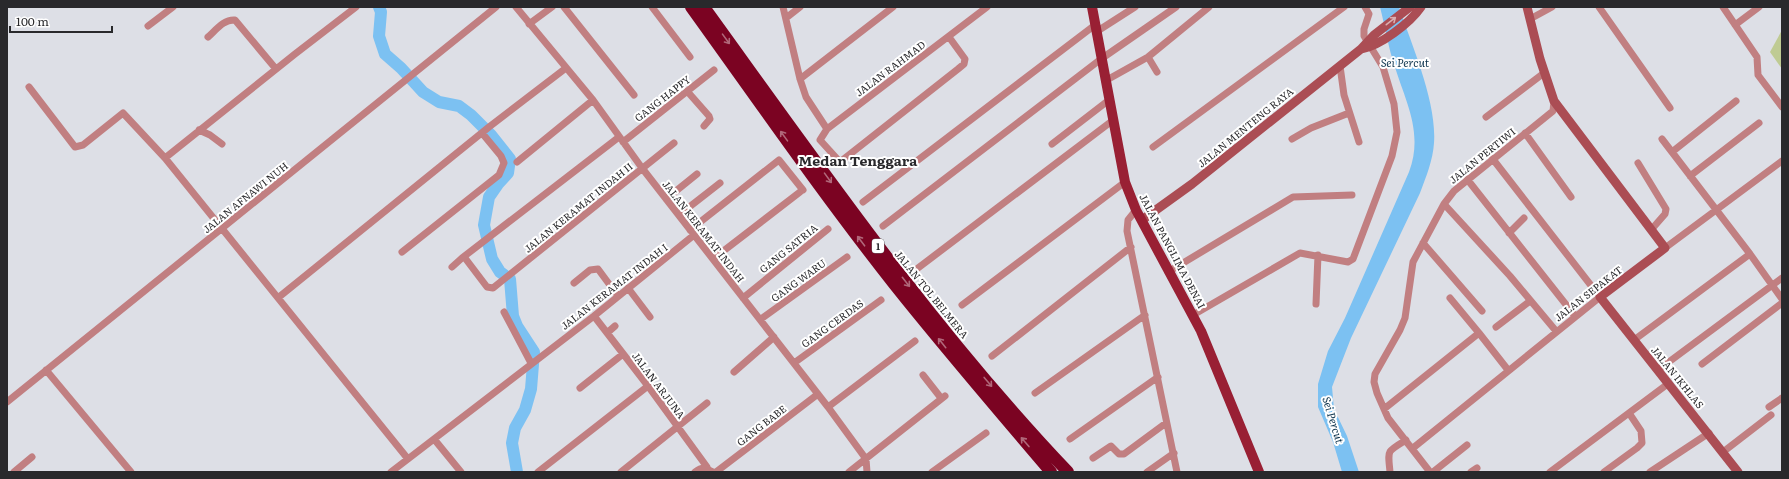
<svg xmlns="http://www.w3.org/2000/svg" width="1789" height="479" font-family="Literata,serif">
	<rect width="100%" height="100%" fill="#dddfe6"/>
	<path fill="#bfcb93" d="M1782,30V69L1770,52Z"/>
	<path fill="#7cc1f2" d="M1380,7H1399C1412,46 1437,102 1434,143C1433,160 1426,177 1420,193L1351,338L1332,387L1334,409L1347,436L1359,472H1342L1333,442L1318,407V384L1328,351L1345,318L1409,172C1424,132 1405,101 1394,64C1388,46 1385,26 1380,7Z"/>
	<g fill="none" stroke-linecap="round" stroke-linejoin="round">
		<path stroke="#7cc1f2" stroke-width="12" d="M379,7L381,12L379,36L385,54L401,68L423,92L439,102L459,106L471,115L491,135L510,159L508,173L498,184L489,197L484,225L492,259L500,272L510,279L513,316L517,326L534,352L531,389L525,410L515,428L512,443L517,472"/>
		<path stroke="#c17f81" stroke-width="7" d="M516,7L593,100L642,168L828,407L866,459L867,472
			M564,7L634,95
			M652,7L690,57
			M783,7L800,79L806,97L827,129
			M1599,7L1670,108
			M1723,7L1757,57L1758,75L1782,107
			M786,18L800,7
			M1530,19L1552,7
			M529,24L552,7
			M1735,25L1759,7
			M148,26L173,7
			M1096,32L1135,7
			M208,37C216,30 224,19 235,20L276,69
			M949,37L965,59L964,64L958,69L840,162L820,140L827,129L987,7
			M1148,57L1157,72
			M1340,66L1344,95L1359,142
			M800,79L893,7
			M1105,81L1148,57L1209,7
			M29,87L75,147L83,145L123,113L165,158L408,459
			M687,91L709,116L710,119L704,126
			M1486,117L1544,73
			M199,130L210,135L222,144
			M1525,133L1571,197
			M1292,139L1311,128L1349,113
			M1662,139L1750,254L1782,299
			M623,142L714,70
			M1052,144L1109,100
			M1153,147L1344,7
			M1672,152L1736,101
			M165,158L295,54L356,7
			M517,162L593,100
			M1638,163L1666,209L1665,214L1651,230
			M1690,176L1759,123
			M1467,179L1575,316
			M666,199L697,174
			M863,202L1095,25
			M1444,204L1510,276L1556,331
			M1136,210L1128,220L1127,231L1177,472
			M679,215L720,183
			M883,226L1101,59L1176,7
			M690,230L779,160L803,190
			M1509,233L1524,218
			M1423,243L1482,311
			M1665,248L1782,161
			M402,252L499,175L504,163L501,156L482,133
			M462,258L619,137
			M713,259L800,192
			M452,267L462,258H465L487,287L493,288L674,143
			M918,268L1112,121
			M1168,272L1293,197L1352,195
			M574,283L590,270L598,269L618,296
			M628,288L650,317
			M279,297L489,127L566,68
			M743,298L828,229
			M1316,304L1318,255
			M962,305L1125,182
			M504,312L531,363
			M1193,315L1300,253L1348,262L1353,259L1392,156L1397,132L1394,104L1383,67L1364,36V29L1369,14L1365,7
			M594,316L648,386L707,467
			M761,319L847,257
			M1496,327L1530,301
			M607,333L615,326
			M1479,333L1508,370
			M1634,340L1750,254
			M992,356L1131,247
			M794,363L881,300
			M1702,364L1782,303
			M46,370L131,472
			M1658,370L1782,278
			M734,372L774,337
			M923,375L941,398
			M580,388L623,354
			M1035,393L1145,315
			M7,402L496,7
			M828,407L915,341
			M1769,407L1782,398
			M1384,409L1479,333L1450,298
			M434,439L461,472
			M1070,439L1158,377
			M1413,448L1600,297L1492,158
			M1723,452L1771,415
			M1093,458L1111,446L1119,454H1124L1166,423
			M14,472L32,457
			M391,472L594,316L694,235
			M538,472L648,386
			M621,472L707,403
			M695,472C703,466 705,468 713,472
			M716,472L818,394
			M849,472L945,396
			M932,472L986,433
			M1147,472L1174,453
			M1390,472C1388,450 1386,452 1406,440
			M1430,472L1388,418L1377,393L1374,382L1375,374L1400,330L1405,318L1413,262L1444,204L1454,191L1553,111L1554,101
			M1433,472L1467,445
			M1471,472L1477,468
			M1550,472L1669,383
			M1604,472L1637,448L1642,443L1641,431L1629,413
			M1650,472L1709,433"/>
		<path stroke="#ab4d54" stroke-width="9" d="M1527,7L1540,59L1554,101L1665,248L1600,297L1738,472
			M1361,49C1380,46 1410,23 1421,7
			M1142,220L1192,184L1361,49L1374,35L1410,7"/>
		<path stroke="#992034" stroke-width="10" d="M1092,7L1125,182L1136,210L1201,331L1259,472"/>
		<path stroke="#7b0322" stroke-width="12" d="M691,7C758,100 823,194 894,284C945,348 998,410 1051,472
			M704,7C819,166 932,329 1068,472"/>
	</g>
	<defs><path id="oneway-shaft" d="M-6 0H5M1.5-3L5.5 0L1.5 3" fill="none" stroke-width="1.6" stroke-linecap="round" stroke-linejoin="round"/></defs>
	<use stroke="#d9afb2" href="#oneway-shaft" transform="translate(1391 21) rotate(-38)"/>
	<g stroke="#b0687a">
		<use href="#oneway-shaft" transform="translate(726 39) rotate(54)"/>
		<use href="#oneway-shaft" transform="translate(784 136) rotate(-126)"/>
		<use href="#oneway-shaft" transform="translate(828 178) rotate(54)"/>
		<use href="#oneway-shaft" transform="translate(861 241) rotate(-127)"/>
		<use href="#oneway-shaft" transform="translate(906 282) rotate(52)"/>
		<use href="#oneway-shaft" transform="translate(942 343) rotate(-129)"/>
		<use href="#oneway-shaft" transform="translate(988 382) rotate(50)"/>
		<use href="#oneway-shaft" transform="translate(1025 442) rotate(-131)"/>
	</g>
	<g text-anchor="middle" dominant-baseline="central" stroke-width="4" stroke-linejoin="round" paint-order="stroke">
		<rect fill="#fff" stroke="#69696b" stroke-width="1" x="872" y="239" width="12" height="14" rx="3"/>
		<g font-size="9" font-weight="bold" fill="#29292c">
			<text x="878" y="246">1</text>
		</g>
		<g font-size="10" fill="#29292c" stroke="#fff">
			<text transform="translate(890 68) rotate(-37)">JALAN RAHMAD</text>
			<text transform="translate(662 98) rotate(-38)">GANG HAPPY</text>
			<text transform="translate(1245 127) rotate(-39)">JALAN MENTENG RAYA</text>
			<text transform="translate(1482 155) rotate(-39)">JALAN PERTIWI</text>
			<text transform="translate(245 197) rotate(-39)">JALAN AFNAWI NUH</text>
			<text transform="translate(578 207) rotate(-39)">JALAN KERAMAT INDAH II</text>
			<text transform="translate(704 231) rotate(52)">JALAN KERAMAT INDAH</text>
			<text transform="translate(788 248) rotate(-39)">GANG SATRIA</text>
			<text transform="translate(1173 251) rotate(62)">JALAN PANGLIMA DENAI</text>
			<text transform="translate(798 280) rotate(-36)">GANG WARU</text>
			<text transform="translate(614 286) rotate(-38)">JALAN KERAMAT INDAH I</text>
			<text transform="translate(1588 293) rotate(-38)">JALAN SEPAKAT</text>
			<text transform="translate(932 294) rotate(51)">JALAN TOL BELMERA</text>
			<text transform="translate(832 323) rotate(-36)">GANG CERDAS</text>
			<text transform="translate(1678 377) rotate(51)">JALAN IKHLAS</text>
			<text transform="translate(659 385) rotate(53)">JALAN ARJUNA</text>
			<text transform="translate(761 425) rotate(-38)">GANG BABE</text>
		</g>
		<g font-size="11" font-style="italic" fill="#113750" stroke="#fff">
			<text x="1405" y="62">Sei Percut</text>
			<text transform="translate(1334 420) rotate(73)">Sei Percut</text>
		</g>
		<g font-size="14" font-weight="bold" fill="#29292c" stroke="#fff">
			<text x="858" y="160">Medan Tenggara</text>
		</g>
	</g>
	<rect width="1789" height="479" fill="none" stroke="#29292c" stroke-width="16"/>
	<path d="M10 26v6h102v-6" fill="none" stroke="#29292c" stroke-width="2"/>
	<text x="16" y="26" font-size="12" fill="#29292c" stroke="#ffffff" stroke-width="3" paint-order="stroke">100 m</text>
</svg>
